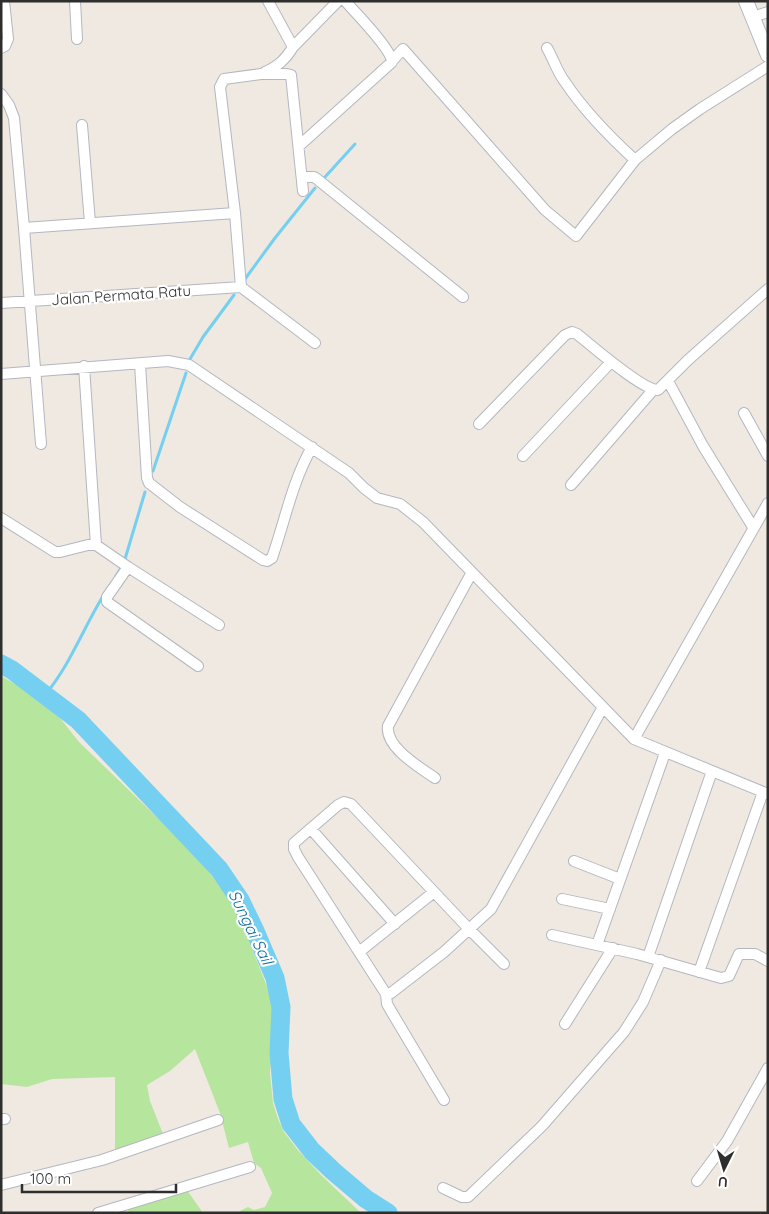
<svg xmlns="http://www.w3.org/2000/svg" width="769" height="1214" font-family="Quicksand,sans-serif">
	<rect width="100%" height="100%" fill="#efe9e1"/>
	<path fill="#b6e59e" d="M1,676L31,693L60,718L79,742L193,852L235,905L275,1007L270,1073L273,1103L278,1119L284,1132L297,1149L321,1175L361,1213H240V1211L248,1207L254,1210L265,1207L272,1193L261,1168L254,1163L248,1142L229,1148L220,1113L195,1049L170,1071L147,1085L150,1101L163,1134L115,1151V1077L52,1079L27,1087L1,1084Z
		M187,1190L203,1213H129L127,1207Z"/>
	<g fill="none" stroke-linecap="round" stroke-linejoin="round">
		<path stroke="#75cff0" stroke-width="3" d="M325,177L355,144
			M245,279L275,238L315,188
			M190,359L203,337L234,295
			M153,471L186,373
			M125,559L145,492
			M116,576L121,568
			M45,695C70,665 83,629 103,596"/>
		<path stroke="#75cff0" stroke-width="19" d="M1,664L12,670L78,720L219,869L240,900L255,931L275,978L281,1007L279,1053L283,1099L291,1124L312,1151L333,1171L366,1199L388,1213"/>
		<g stroke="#b4b7c1" stroke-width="12">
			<path id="street" d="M75,1L77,39
				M753,17L768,12
				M293,47L338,1
				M1,48L5,46L8,39L4,1
				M547,48C554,60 557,72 565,82C583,109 611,138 635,160
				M392,61L403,49L545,210L576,236L635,160L672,129L700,109L768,66
				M265,72C278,66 285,60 293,47L268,1
				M1,94L9,105L14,118L24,228L41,444
				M82,125L90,223
				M299,146L392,62C392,50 355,12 345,1
				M302,177H314L317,179L463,297
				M24,228L235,213
				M241,287L235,213L220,87L224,79L261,74H287L291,75L303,191
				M241,287L315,343
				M1,303L241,287
				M140,364L147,478L149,483L180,507L263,560L267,561L272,558C285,521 292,482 312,447
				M84,366L96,545
				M1,374L168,361L189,365L349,473L364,488L377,498L400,504L423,522L634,739L768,794
				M668,381L703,446L753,527
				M744,413L768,456
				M479,424L565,335L572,332L577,334C591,345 642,390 658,390L688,360L768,289
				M523,456L611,362
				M571,485L653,390
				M1,518L55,552H60L88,545H96L128,567L219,625
				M128,567L107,597V602L198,666
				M634,739L768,503
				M435,778C419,767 385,747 388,726L471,574
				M311,829L395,924
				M574,861L620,879
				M562,899L610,909
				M552,935L637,954L721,978L729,976L739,954H755L768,961
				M597,945L665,753
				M359,952L434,892
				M648,957L712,771
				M699,972L763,792
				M386,994L391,993L444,952L491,909L603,707
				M565,1024L613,948
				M444,1100L394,1016L387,1004L386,994L298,857L294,849V843L338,805L344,802L351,804L469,929L504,964
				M1,1119H5
				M697,1181L727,1141L768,1068
				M1,1185L102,1160L218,1120
				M443,1188L462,1197H468L542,1126L624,1032L643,1002L661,960
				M98,1213L250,1167"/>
		</g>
		<g stroke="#b4b7c1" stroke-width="16">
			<path id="secondary" d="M746,1L768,55"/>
		</g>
		<use href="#street" stroke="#fff" stroke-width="10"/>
		<use href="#secondary" stroke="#fff" stroke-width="14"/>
	</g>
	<g text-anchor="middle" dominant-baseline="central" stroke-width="4.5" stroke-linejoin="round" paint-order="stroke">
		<g font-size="15" fill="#2e2e2e" stroke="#fff">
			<text transform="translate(121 295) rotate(-4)">Jalan Permata Ratu</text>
		</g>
		<g font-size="16" font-style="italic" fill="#0d6fa3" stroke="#fff">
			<text transform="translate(251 927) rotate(64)">Sungai Sail</text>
		</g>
	</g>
	<rect width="769" height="1214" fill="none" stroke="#2e2e2e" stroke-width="5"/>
	<g transform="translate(724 1169) rotate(185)" stroke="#ffffff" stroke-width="4" paint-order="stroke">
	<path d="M0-4L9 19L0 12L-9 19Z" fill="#2e2e2e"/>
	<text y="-8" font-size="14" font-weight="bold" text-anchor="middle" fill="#2e2e2e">U</text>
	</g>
	<path d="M22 1184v8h154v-8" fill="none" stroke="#2e2e2e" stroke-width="2.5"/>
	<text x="30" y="1184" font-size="15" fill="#2e2e2e" stroke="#ffffff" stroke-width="4" paint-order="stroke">100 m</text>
</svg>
